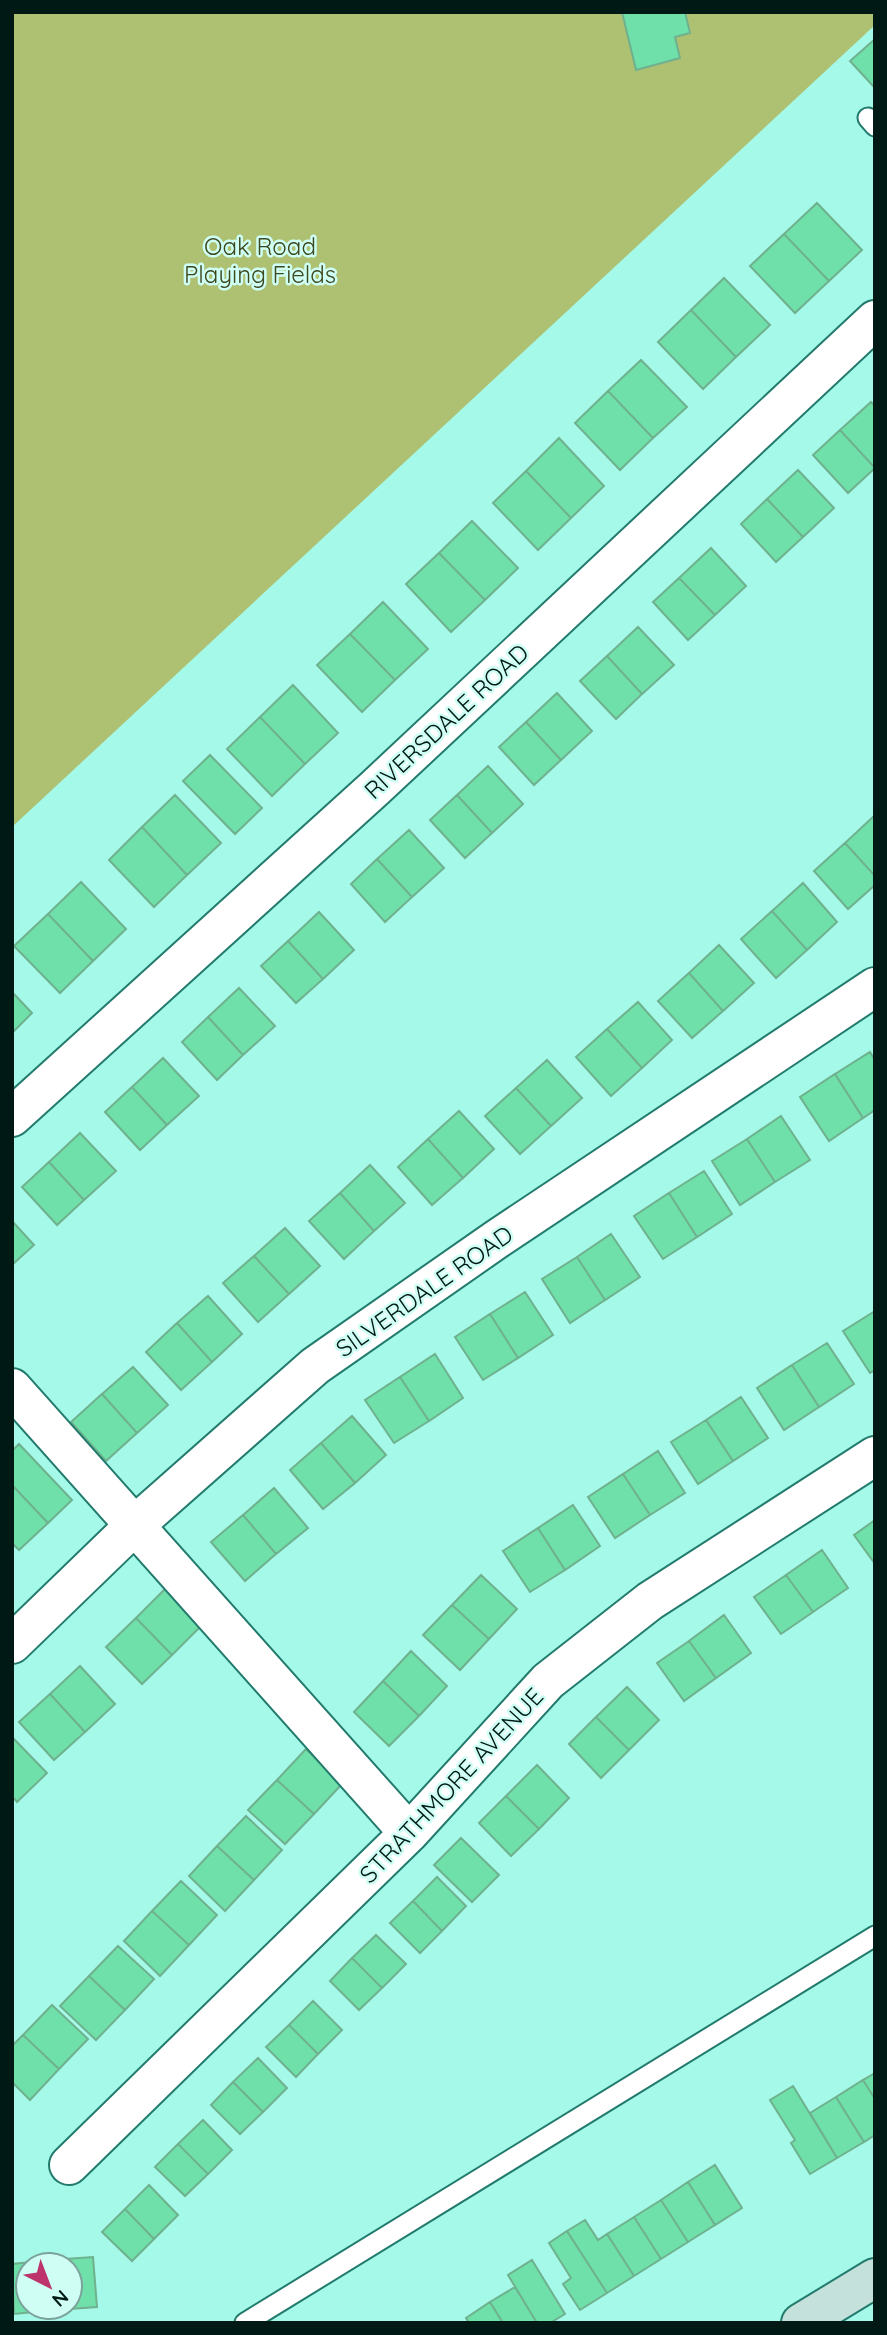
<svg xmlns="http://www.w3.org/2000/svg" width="887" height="2335" font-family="Quicksand,sans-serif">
	<rect width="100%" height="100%" fill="#a5f9e8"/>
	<path fill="#aec172" d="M12,12H875V25L12,827Z"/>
	<path fill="#6fe0a9" stroke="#6fb18e" stroke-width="2" d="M622,12H685L690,33L675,37L680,58L636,70Z
		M875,39V87H874L850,61Z
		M817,203L862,250L829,281L784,234Z
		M784,234L829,281L795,313L750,266Z
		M724,278L770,325L736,357L691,310Z
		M691,310L736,357L703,389L658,342Z
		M641,360L687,407L653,438L608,391Z
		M608,391L653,438L620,470L575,423Z
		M871,402L875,406V468L840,430Z
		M840,430L875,468L848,493L813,455Z
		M559,438L604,486L571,518L526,471Z
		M798,470L834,508L803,537L767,499Z
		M526,471L571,518L538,550L493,503Z
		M767,499L803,537L776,562L741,524Z
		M472,521L518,568L485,600L439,553Z
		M711,548L746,586L715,615L679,578Z
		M439,553L485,600L451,632L406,584Z
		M679,578L715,615L688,640L653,602Z
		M383,602L428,649L395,680L350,634Z
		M638,627L674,665L642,694L607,656Z
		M350,634L395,680L362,712L317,665Z
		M607,656L642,694L616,719L580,681Z
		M293,685L338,733L305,764L260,717Z
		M557,693L592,731L561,760L526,722Z
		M260,717L305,764L272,796L227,749Z
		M526,722L561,760L534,785L499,747Z
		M210,755L262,808L235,834L183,781Z
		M488,766L523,804L492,833L457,795Z
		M175,795L221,843L187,875L142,827Z
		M457,795L492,833L465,858L430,820Z
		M875,815V876L845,843Z
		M142,827L187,875L154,907L109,860Z
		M409,830L444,868L412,897L377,859Z
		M845,843L875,876V885L848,909L814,871Z
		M377,859L412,897L385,922L351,884Z
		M81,882L126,929L93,961L48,914Z
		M803,883L837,922L807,950L772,911Z
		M772,911L807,950L776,978L741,939Z
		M319,912L354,950L323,979L288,941Z
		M48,914L93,961L60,993L14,946Z
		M288,941L323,979L296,1003L261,966Z
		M719,945L754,983L723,1011L689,973Z
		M689,973L723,1011L692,1038L658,1001Z
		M239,988L275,1026L243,1055L208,1017Z
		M12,992L32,1013L12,1033Z
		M638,1002L672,1040L642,1068L607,1029Z
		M208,1017L243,1055L217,1080L182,1042Z
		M607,1029L642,1068L611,1096L576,1057Z
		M870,1052L875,1060V1110L863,1118L835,1074Z
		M163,1058L199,1096L167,1125L132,1087Z
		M547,1060L582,1098L551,1126L516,1088Z
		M835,1074L863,1118L829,1141L800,1097Z
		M132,1087L167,1125L140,1150L105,1112Z
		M516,1088L551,1126L520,1154L485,1116Z
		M459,1111L494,1149L463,1178L428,1139Z
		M781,1116L810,1160L775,1182L747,1139Z
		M80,1133L116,1171L84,1200L49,1162Z
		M428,1139L463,1178L432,1205L398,1167Z
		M747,1139L775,1182L740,1205L712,1161Z
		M49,1162L84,1200L57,1225L22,1187Z
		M370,1165L405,1203L374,1231L340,1193Z
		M704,1171L732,1214L697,1237L669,1193Z
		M340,1193L374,1231L344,1259L309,1221Z
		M669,1193L697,1237L663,1259L634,1216Z
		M12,1221L34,1245L12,1265Z
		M285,1228L320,1266L289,1294L254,1256Z
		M611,1234L640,1277L605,1300L577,1257Z
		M254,1256L289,1294L258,1322L223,1283Z
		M577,1257L605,1300L570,1323L542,1279Z
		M525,1292L553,1335L518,1358L490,1314Z
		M208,1296L242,1334L212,1362L177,1323Z
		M875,1311V1370L870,1373L843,1331Z
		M490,1314L518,1358L483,1380L455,1337Z
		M177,1323L212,1362L181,1390L146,1352Z
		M827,1343L854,1384L819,1407L792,1365Z
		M435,1354L463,1398L429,1421L400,1377Z
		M792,1365L819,1407L784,1430L757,1388Z
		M133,1367L168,1405L137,1433L102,1394Z
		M400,1377L429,1421L394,1443L365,1400Z
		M102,1394L137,1433L106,1461L71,1422Z
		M741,1397L768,1438L733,1461L706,1420Z
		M352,1416L386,1455L355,1483L321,1443Z
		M706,1420L733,1461L698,1484L671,1442Z
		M321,1443L355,1483L323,1509L290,1470Z
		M19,1444L72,1500L48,1523L12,1485V1451Z
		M658,1451L685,1493L650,1515L623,1474Z
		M623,1474L650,1515L615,1538L588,1497Z
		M12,1485L48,1523L19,1550L12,1543Z
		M274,1488L308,1528L276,1554L243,1515Z
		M573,1505L600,1546L565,1570L538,1528Z
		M243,1515L276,1554L245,1581L211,1542Z
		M875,1520V1564L854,1535Z
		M538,1528L565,1570L530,1592L503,1551Z
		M822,1550L848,1588L813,1612L786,1575Z
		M481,1575L517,1609L489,1639L452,1605Z
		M786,1575L813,1612L781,1634L754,1597Z
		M165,1589L201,1626L172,1655L136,1618Z
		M452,1605L489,1639L460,1670L423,1635Z
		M724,1615L751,1653L716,1678L689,1641Z
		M136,1618L172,1655L142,1684L106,1647Z
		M689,1641L716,1678L684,1701L657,1663Z
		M411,1651L447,1686L419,1716L383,1681Z
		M80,1666L115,1704L85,1732L50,1694Z
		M383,1681L419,1716L389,1746L354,1712Z
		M627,1687L659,1720L629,1750L596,1717Z
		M50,1694L85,1732L54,1760L19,1722Z
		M596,1717L629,1750L601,1778L569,1744Z
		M12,1737L47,1773L17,1802L12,1796Z
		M306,1749L342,1784L314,1814L277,1780Z
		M537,1765L569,1798L539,1829L506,1796Z
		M277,1780L314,1814L285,1844L248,1810Z
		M506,1796L539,1829L511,1856L479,1823Z
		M246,1816L282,1850L254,1880L217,1846Z
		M461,1838L499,1875L472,1902L434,1865Z
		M217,1846L254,1880L225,1911L189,1876Z
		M437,1877L466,1906L442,1931L413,1901Z
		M181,1881L217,1915L189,1945L152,1911Z
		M413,1901L442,1931L420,1953L390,1923Z
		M152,1911L189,1945L160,1976L124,1941Z
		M376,1935L406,1964L382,1988L352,1958Z
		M118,1946L154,1979L125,2010L89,1976Z
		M352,1958L382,1988L359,2010L330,1981Z
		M89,1976L125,2010L96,2040L60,2006Z
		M313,2001L342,2030L318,2054L289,2025Z
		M52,2005L88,2039L59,2069L23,2035Z
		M289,2025L318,2054L296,2077L266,2047Z
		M23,2035L59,2069L30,2100L12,2082V2046Z
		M258,2058L287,2088L263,2112L233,2082Z
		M875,2073V2099L863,2080Z
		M863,2080L875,2099V2135L864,2142L836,2097Z
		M233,2082L263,2112L240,2134L211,2105Z
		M793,2086L837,2158L810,2174L791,2143L795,2140L770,2100Z
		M836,2097L864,2142L837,2158L810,2113Z
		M203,2120L232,2150L208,2174L178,2144Z
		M178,2144L208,2174L185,2196L155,2167Z
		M715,2165L742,2208L715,2225L688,2182Z
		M688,2182L715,2225L688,2242L661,2200Z
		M149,2185L178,2215L154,2239L125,2209Z
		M661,2200L688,2242L661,2259L634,2217Z
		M125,2209L154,2239L132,2261L102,2232Z
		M634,2217L661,2259L634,2276L607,2234Z
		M585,2220L598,2240L607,2234L634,2276L607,2293L567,2231Z
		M567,2231L607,2293L580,2310L563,2284L571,2278L549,2243Z
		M93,2257L97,2307L55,2310V2307H70V2265H52L51,2260Z
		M51,2260L52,2265H28V2307H55V2310L14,2314L12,2264Z
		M532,2260L565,2314L550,2323H537L508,2275Z
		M515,2287L537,2323H503L490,2302Z
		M490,2302L503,2323H469L466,2318Z"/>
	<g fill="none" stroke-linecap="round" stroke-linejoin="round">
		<g stroke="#227b6d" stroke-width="23">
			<path id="lane" d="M868,118L875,126
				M245,2323L875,1936"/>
		</g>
		<g stroke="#227b6d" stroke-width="42">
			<path id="street" d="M12,1117L375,788L875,320
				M12,1388L409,1833
				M12,1644L135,1525L315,1366L497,1239L875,987
				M69,2165L409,1833L548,1681L650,1601L875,1456"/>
		</g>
		<g stroke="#227b6d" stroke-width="42">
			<path id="secondary" d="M801,2323L875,2278"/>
		</g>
		<use href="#lane" stroke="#fff" stroke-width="19"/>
		<use href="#street" stroke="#fff" stroke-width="38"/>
		<use href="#secondary" stroke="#c4e1dc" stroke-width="38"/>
	</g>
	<g text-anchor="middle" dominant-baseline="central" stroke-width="5" stroke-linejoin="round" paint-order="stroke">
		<g font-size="24" fill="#3d471d" stroke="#cffff4">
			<text x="260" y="246">Oak Road<tspan x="260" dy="28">Playing Fields</tspan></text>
		</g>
		<g font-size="24" fill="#001915" stroke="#cffff4">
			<text transform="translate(446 721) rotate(-43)">RIVERSDALE ROAD</text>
			<text transform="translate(424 1291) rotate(-35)">SILVERDALE ROAD</text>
			<text transform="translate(451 1785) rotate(-47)">STRATHMORE AVENUE</text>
		</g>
	</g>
	<rect width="887" height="2335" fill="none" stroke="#001915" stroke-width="28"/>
	<g transform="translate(49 2286) rotate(138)"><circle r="33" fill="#cffff4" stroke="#7ca39b" stroke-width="2"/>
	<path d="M0-5L12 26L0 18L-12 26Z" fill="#bd336b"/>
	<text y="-10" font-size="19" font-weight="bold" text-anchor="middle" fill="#001915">N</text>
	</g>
</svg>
